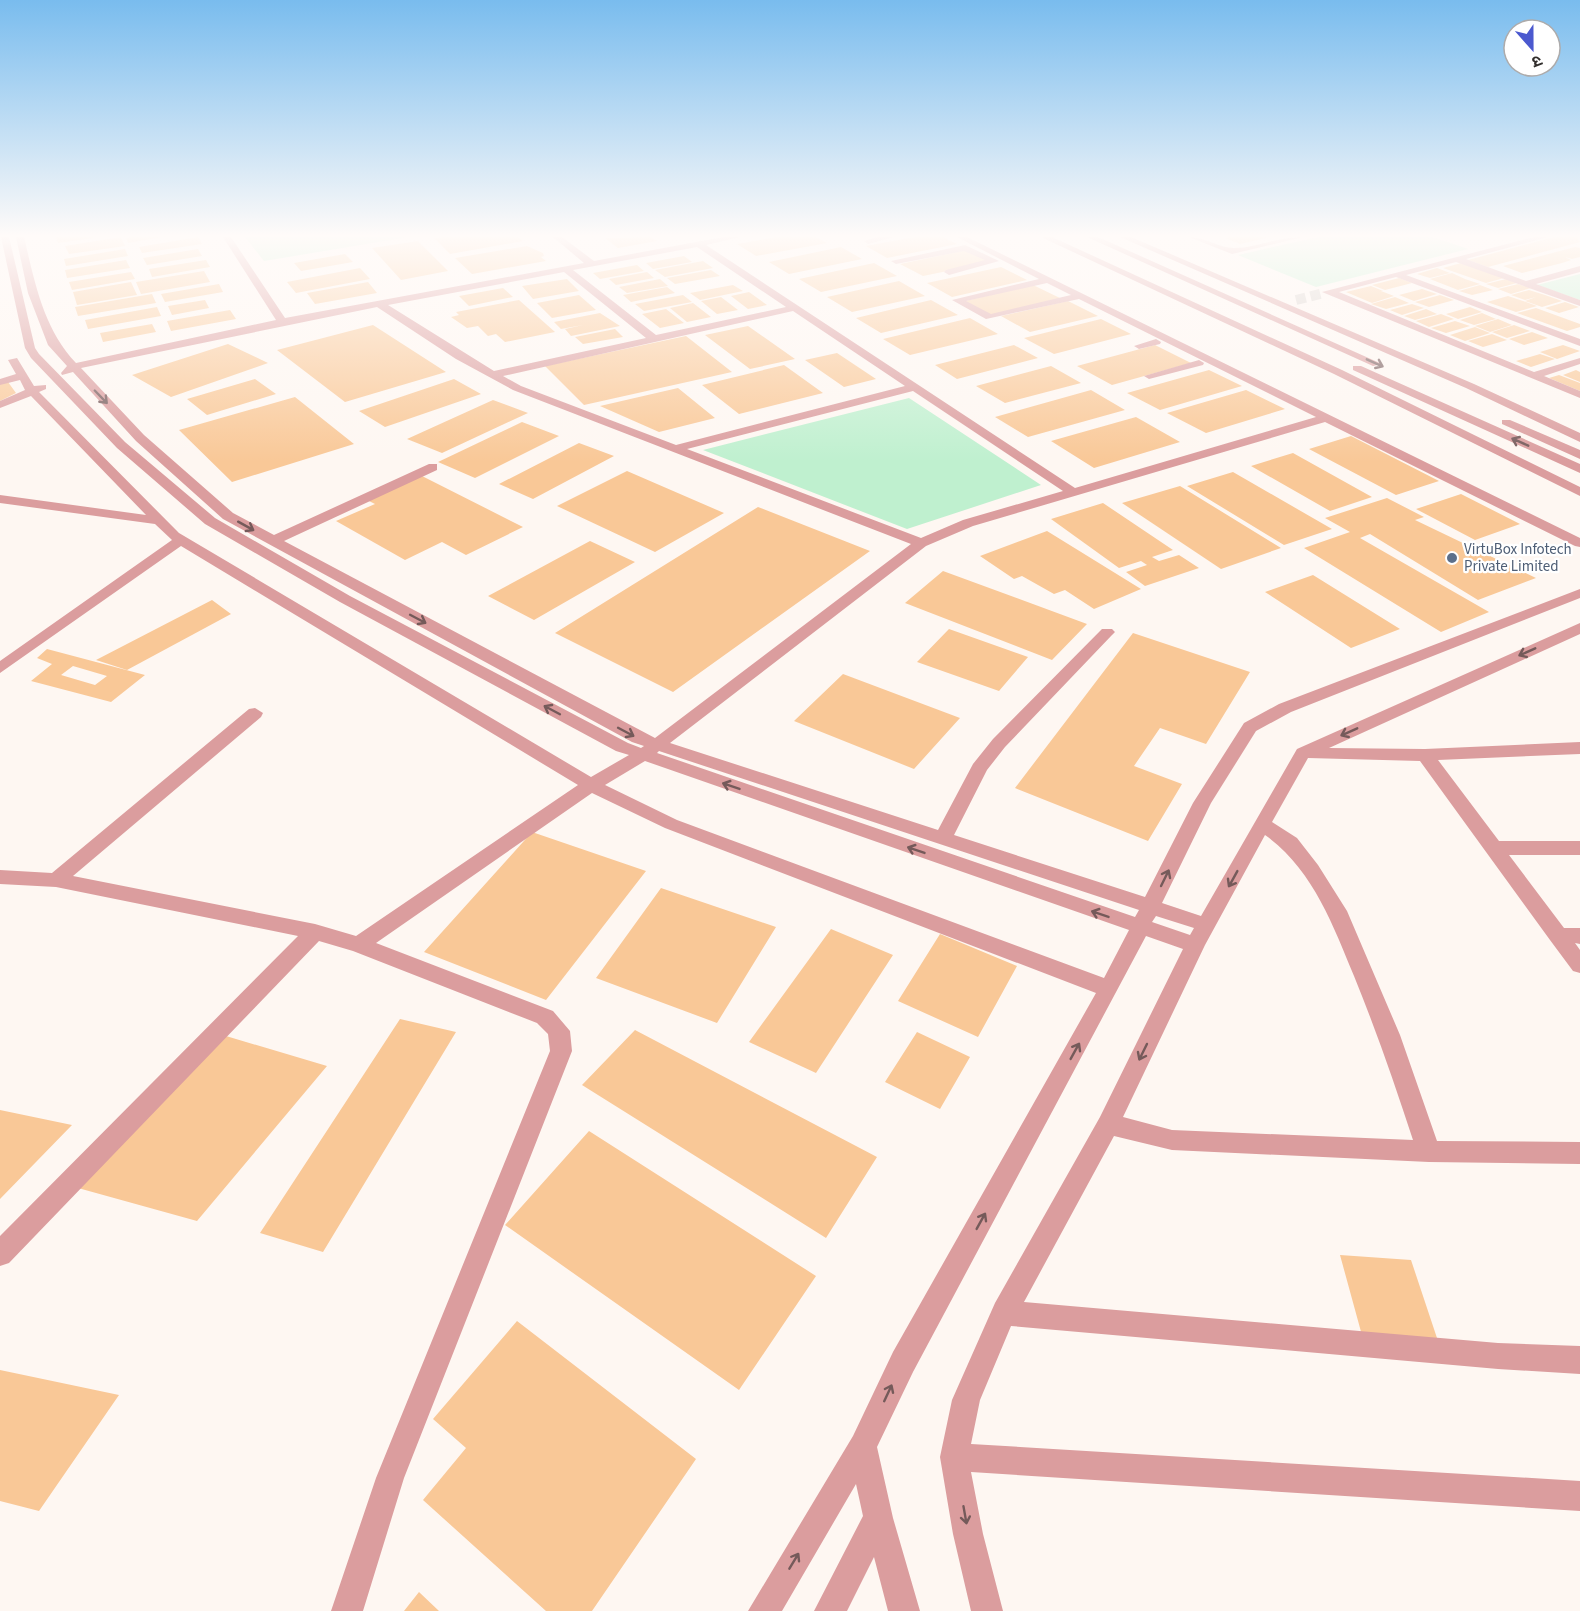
<svg xmlns="http://www.w3.org/2000/svg" width="1580" height="1611" font-family="'Source Sans 3','Noto Sans Devanagari',sans-serif">
	<rect width="100%" height="100%" fill="#fef7f2"/>
	<path fill="#bff0cf" d="M245,237H408L264,261Z
		M1318,237H1433L1468,249L1316,287L1238,255Z
		M1580,274V300L1537,285Z
		M909,398L1041,485L907,529L703,450Z"/>
	<path fill="#f9c897" fill-rule="evenodd" d="M56,237H93V238L58,243Z
		M121,237L125,246L69,254L65,246Z
		M163,237L128,243L126,238L130,237Z
		M198,237L202,244L142,253L139,247Z
		M442,237H518L523,241L450,254L434,238Z
		M651,237L657,241L618,248L605,238Z
		M776,237H816L827,243L756,256L737,244Z
		M914,237H943L957,244L887,258L866,246Z
		M1230,237H1266V238L1240,244L1225,238Z
		M1554,237H1577L1580,242L1488,267L1468,260Z
		M418,241L448,271L401,280L372,248Z
		M527,246L543,253L544,256L541,257L546,261L472,274L455,258Z
		M841,247L862,259L789,274L769,262Z
		M1575,247L1580,248V257L1572,259L1565,257L1571,260L1562,263L1522,273L1503,266Z
		M125,249L128,256L66,266L64,259Z
		M198,249L202,256L147,265L143,258Z
		M967,250L991,262L923,276L900,264Z
		M345,254L353,262L301,271L294,263Z
		M684,256L692,262L653,269L646,263Z
		M126,260L130,268L67,278L65,270Z
		M206,260L210,267L152,277L149,269Z
		M703,261L713,268L665,277L655,270Z
		M874,263L897,276L821,292L799,279Z
		M1461,263L1504,278L1486,283L1443,268Z
		M637,265L644,271L600,279L593,273Z
		M1001,267L1027,280L952,297L927,283Z
		M360,268L370,279L296,293L287,282Z
		M1437,268L1450,273L1430,278L1417,274Z
		M711,270L720,276L675,284L667,278Z
		M204,271L210,282L141,294L136,282Z
		M131,272L135,279L72,290L69,282Z
		M647,272L654,278L616,285L609,279Z
		M1452,273L1465,279L1480,284L1458,290L1430,279Z
		M1399,278L1412,283L1385,290L1372,285Z
		M567,279L579,291L533,299L522,286Z
		M660,279L668,286L627,293L619,287Z
		M1506,279L1517,283L1498,288L1486,284Z
		M899,281L925,296L852,312L827,297Z
		M131,282L137,295L77,305L73,292Z
		M368,282L377,293L315,304L307,293Z
		M219,284L223,292L165,302L161,294Z
		M1518,284L1531,288L1511,294L1498,289Z
		M733,285L743,291L700,300L690,293Z
		M1033,285L1062,299L988,317L961,302Z
		M1480,285L1493,290L1472,295L1459,291Z
		M1371,286L1383,291H1381L1394,296L1372,303L1346,292Z
		M667,287L675,293L631,302L623,295Z
		M503,288L513,297L469,306L459,296Z
		M1422,289L1437,294L1414,301L1399,295Z
		M1529,290L1545,295L1562,301L1542,307L1525,301L1536,297L1525,300L1511,295Z
		M749,292L767,305L748,309L731,296Z
		M152,294L156,303L78,316L75,307Z
		M579,295L596,310L552,318L537,303Z
		M683,295L692,302L644,311L635,304Z
		M1440,295L1454,300L1429,307L1415,302Z
		M1508,296L1523,301L1537,306L1516,312L1487,302Z
		M721,297L738,310L717,314L701,301Z
		M1395,297L1409,303L1386,309L1371,304Z
		M205,300L209,308L172,315L168,306Z
		M519,300L555,332L505,342L496,334L488,336L478,326L467,328L451,317L459,315L456,312Z
		M931,300L958,315L881,333L856,318Z
		M1068,301L1098,316L1030,332L1001,316Z
		M1565,302L1579,307L1559,313L1545,308Z
		M693,303L711,317L687,322L670,308Z
		M1412,304L1424,308L1402,315L1390,310Z
		M157,307L161,316L88,329L85,320Z
		M1470,307L1482,312L1458,319L1446,314Z
		M1536,308L1580,324V327L1567,331L1517,313Z
		M666,309L684,323L660,328L642,314Z
		M1426,309L1437,314L1415,320L1404,316Z
		M230,310L236,319L171,331L167,321Z
		M600,313L620,326L571,336L565,329L583,325L561,329L554,322Z
		M1482,313L1496,319L1474,325L1460,320Z
		M1441,314L1454,319L1429,327L1416,321Z
		M970,318L998,334L910,355L883,339Z
		M1101,319L1131,334L1054,354L1024,338Z
		M1498,319L1512,325L1490,332L1475,326Z
		M1455,321L1470,326L1446,333L1431,328Z
		M152,324L156,332L103,342L100,333Z
		M373,325L446,372L345,402L277,350Z
		M1514,325L1530,331L1507,338L1492,332Z
		M748,326L795,359L750,369L705,335Z
		M1475,327L1490,333L1465,341L1450,335Z
		M615,329L623,337L583,344L575,337Z
		M1532,332L1548,338L1524,345L1509,339Z
		M1492,334L1507,340L1483,347L1468,341Z
		M686,336L732,372L584,405L545,366Z
		M228,344L268,363L171,397L132,375Z
		M1014,345L1038,358L957,379L935,365Z
		M1155,345L1191,363L1112,385L1077,366Z
		M1563,345L1580,351L1557,359L1540,352Z
		M837,353L876,379L844,387L805,360Z
		M1540,354L1555,359L1531,367L1516,361Z
		M784,365L823,393L739,414L702,385Z
		M1051,366L1081,383L1005,403L976,386Z
		M1209,370L1242,386L1160,410L1127,393Z
		M1576,370L1580,372V382L1563,375Z
		M1559,375L1580,383V391L1549,378Z
		M255,379L276,394L207,415L187,399Z
		M454,379L481,394L385,427L359,411Z
		M8,382L16,393L0,401V384Z
		M678,388L715,418L659,432L600,406Z
		M1091,390L1125,410L1028,437L995,417Z
		M1246,390L1285,409L1206,433L1167,413Z
		M295,397L354,444L232,482L179,430Z
		M493,400L528,413L442,453L407,439Z
		M1136,417L1180,442L1094,468L1051,441Z
		M522,422L559,436L475,478L438,462Z
		M1351,436L1439,481L1396,495L1309,449Z
		M579,443L614,456L533,499L499,484Z
		M1293,453L1372,497L1330,511L1251,466Z
		M627,471L724,513L655,552L557,506Z
		M1233,472L1332,529L1284,545L1187,486Z
		M422,476L523,527L466,555L442,542L405,560L336,521L375,504L367,500Z
		M1180,486L1281,548L1221,569L1122,503Z
		M1461,494L1520,524L1475,540L1416,509Z
		M1387,498L1424,517L1415,520L1536,578L1478,600L1370,534L1360,538L1489,612L1441,632L1304,548L1350,532L1325,518Z
		M1103,503L1173,550L1152,557L1159,561L1179,555L1199,568L1145,586L1126,572L1147,565L1141,561L1119,568L1051,519Z
		M758,507L870,551L673,692L555,633Z
		M1047,531L1141,589L1094,609L1065,590L1054,594L1022,576L1014,579L980,556Z
		M590,541L635,562L534,620L488,596Z
		M943,571L1087,624L1052,660L905,603Z
		M1313,575L1400,629L1351,648L1265,592Z
		M212,600L231,614L127,670L96,660Z
		M949,629L1028,657L999,691L917,662Z
		M1133,633L1250,672L1206,744L1160,728L1134,766L1182,784L1148,841L1015,788Z
		M47,649L145,675L111,702L31,681L52,664L37,658ZM73,666L107,676L95,685L61,675Z
		M843,674L960,718L914,769L794,721Z
		M532,832L646,871L546,1000L424,952Z
		M661,888L776,927L717,1023L596,978Z
		M831,929L893,955L816,1073L749,1042Z
		M940,934L1017,966L978,1037L898,1001Z
		M400,1019L456,1032L323,1252L260,1233Z
		M635,1030L877,1157L826,1238L582,1085Z
		M917,1032L970,1057L940,1109L885,1082Z
		M226,1036L327,1066L197,1221L78,1188Z
		M0,1110L72,1125L0,1199Z
		M589,1131L816,1276L739,1390L505,1225Z
		M1340,1255L1411,1260L1439,1344L1363,1339Z
		M517,1321L696,1459L592,1611H546L423,1500L466,1448L433,1419Z
		M0,1370L119,1395L39,1511L0,1501Z
		M419,1592L439,1611H404Z"/>
	<g fill="none" stroke-linecap="round" stroke-linejoin="round">
		<path stroke="#d5cfca" stroke-width="10" stroke-dasharray="10 5" stroke-linecap="butt" d="M1296,300L1324,293"/>
		<path fill="#db9d9e" fill-rule="evenodd" d="M1,237H9L35,348L39,354L125,442L215,518L350,596L628,743L641,748L644,746L632,742L223,519L136,441L73,372L62,375L61,373L67,366L48,345L28,293L16,237H24C35,283 43,328 76,363L276,320L223,237H231L285,318L584,263L553,237H562L594,261L723,237H740L706,245L1075,488L1316,417L1079,299L986,319L952,300L1039,279L957,237H967L1580,538V547L1575,546L1325,422L973,526L926,546L670,743L938,830L973,764L993,739L1102,629H1112L1115,632L1112,635L1005,747L987,770L954,835L1145,897L1193,803L1244,723L1279,704L1580,589V598L1291,712L1256,731L1211,803L1162,903L1201,916L1297,749L1580,623V634L1329,748L1425,749L1580,742V754L1438,760L1499,841H1580V855H1509L1564,928H1580V944L1575,943L1580,950V973L1573,971L1550,940L1420,761L1308,758L1272,822L1297,838L1318,865L1347,911L1400,1035L1437,1141L1580,1142V1164L1429,1162L1172,1150L1114,1136L1024,1302L1498,1343L1580,1346V1374L1498,1369L1011,1326L980,1400L971,1444L1580,1481V1511L971,1472L983,1534L1003,1611H971L953,1534L940,1457L952,1400L995,1303L1100,1117L1183,949L1146,936L913,1372L877,1447L893,1518L920,1611H888L874,1557L847,1611H814L863,1516L856,1484L782,1611H748L853,1436L893,1352L1096,993L665,828L592,793L376,943L553,1011L570,1031L572,1051L404,1478L363,1611H331L376,1478L550,1051L548,1034L537,1023L353,951L319,941L9,1263L0,1266V1236L298,936L56,887L0,884V870L52,873L249,709L255,708L263,713L261,717L73,876L315,924L356,936L578,785L181,546L0,673V661L172,540L155,524L0,503V495L146,515L31,396L0,408V401L25,390L20,380L0,385V379L16,374L8,360L17,358L34,386L46,385V389L39,392L179,533L591,777L629,755L616,751L340,602L205,524L117,448L31,358L25,348ZM697,247L786,307L656,335L573,270ZM564,272L646,338L494,371L388,305ZM1047,283L1071,295L991,314L966,301ZM377,307L456,359L513,390L911,544L655,738L284,541L437,470V464H429L274,535L233,513L144,435L81,368ZM793,311L905,386L676,445L521,386L503,376ZM913,391L1063,491L963,520L921,538L687,449ZM659,751L1139,910L1135,917L657,753ZM645,761L1129,930L1104,978L677,820L605,785ZM1265,835C1312,868 1333,925 1354,976C1376,1030 1395,1085 1413,1140L1172,1130L1123,1117L1205,945ZM1156,916L1194,928L1190,935L1152,922Z
			M877,237H894L868,244L864,241Z
			M1041,237H1052L1342,370L1580,487V496L1334,374Z
			M1087,237H1098L1382,364L1373,366Z
			M1120,237H1131L1474,384L1580,433V442L1466,388Z
			M1189,237C1205,237 1219,248 1234,248C1257,248 1280,236 1303,237L1232,254Z
			M1534,237H1548L1466,259L1526,281L1580,266V272L1536,284L1580,300V306L1456,262L1406,275L1580,339V346L1396,277L1339,292L1534,372L1580,358V364L1544,376L1580,391V398L1322,292Z
			M965,245L999,261L949,275L944,272L946,270L985,260L964,251L896,264L891,261Z
			M1156,339L1161,342L1160,344L1139,349L1134,346Z
			M1199,360L1204,363L1203,365L1149,379L1144,376Z
			M1353,366H1361L1580,464V473L1353,370Z
			M1502,420H1510L1580,450V459L1502,424Z"/>
	</g>
	<defs><path id="oneway-shaft" d="M-6 0H5M1.5-3L5.5 0L1.5 3" fill="none" stroke-width="1.6" stroke-linecap="round" stroke-linejoin="round" transform="scale(1.5)"/></defs>
	<g stroke="#755a5a">
		<use href="#oneway-shaft" transform="translate(1375 363) rotate(24)"/>
		<use href="#oneway-shaft" transform="translate(101 397) rotate(46)"/>
		<use href="#oneway-shaft" transform="translate(1520 442) rotate(-156)"/>
		<use href="#oneway-shaft" transform="translate(246 526) rotate(29)"/>
		<use href="#oneway-shaft" transform="translate(418 619) rotate(28)"/>
		<use href="#oneway-shaft" transform="translate(1527 652) rotate(156)"/>
		<use href="#oneway-shaft" transform="translate(552 710) rotate(-152)"/>
		<use href="#oneway-shaft" transform="translate(626 732) rotate(28)"/>
		<use href="#oneway-shaft" transform="translate(1349 732) rotate(156)"/>
		<use href="#oneway-shaft" transform="translate(731 786) rotate(-161)"/>
		<use href="#oneway-shaft" transform="translate(916 850) rotate(-161)"/>
		<use href="#oneway-shaft" transform="translate(1165 878) rotate(-64)"/>
		<use href="#oneway-shaft" transform="translate(1233 879) rotate(119)"/>
		<use href="#oneway-shaft" transform="translate(1100 914) rotate(-161)"/>
		<use href="#oneway-shaft" transform="translate(1075 1051) rotate(-61)"/>
		<use href="#oneway-shaft" transform="translate(1143 1052) rotate(116)"/>
		<use href="#oneway-shaft" transform="translate(981 1221) rotate(-61)"/>
		<use href="#oneway-shaft" transform="translate(888 1393) rotate(-65)"/>
		<use href="#oneway-shaft" transform="translate(965 1515) rotate(80)"/>
		<use href="#oneway-shaft" transform="translate(794 1561) rotate(-59)"/>
	</g>
	<linearGradient id="sky" x2="0" y2="1"><stop stop-color="#79bcee"/><stop offset="0.51" stop-color="#fffbf9"/><stop offset="1" stop-color="#fffbf9" stop-opacity="0"/></linearGradient>
	<rect width="1580" height="462" fill="url(#sky)"/>
	<circle fill="#5c6f8a" stroke="#fff" stroke-width="2" cx="1452" cy="558" r="6"/>
	<g text-anchor="middle" dominant-baseline="central" stroke-width="4.5" stroke-linejoin="round" paint-order="stroke">
		<g font-size="15" fill="#4e5e75" stroke="#fff" text-anchor="start">
			<text x="1464" y="549">VirtuBox Infotech<tspan x="1464" dy="17">Private Limited</tspan></text>
		</g>
	</g>
	<g transform="translate(1532 48) rotate(159)"><circle r="28" fill="#ffffff" stroke="#adabab" stroke-width="1.5"/>
	<path d="M0-4.5L10 22L0 15L-10 22Z" fill="#4b59cf"/>
	<text y="-9" font-size="16" font-weight="bold" text-anchor="middle" fill="#312e2c">उ</text>
	</g>
</svg>
